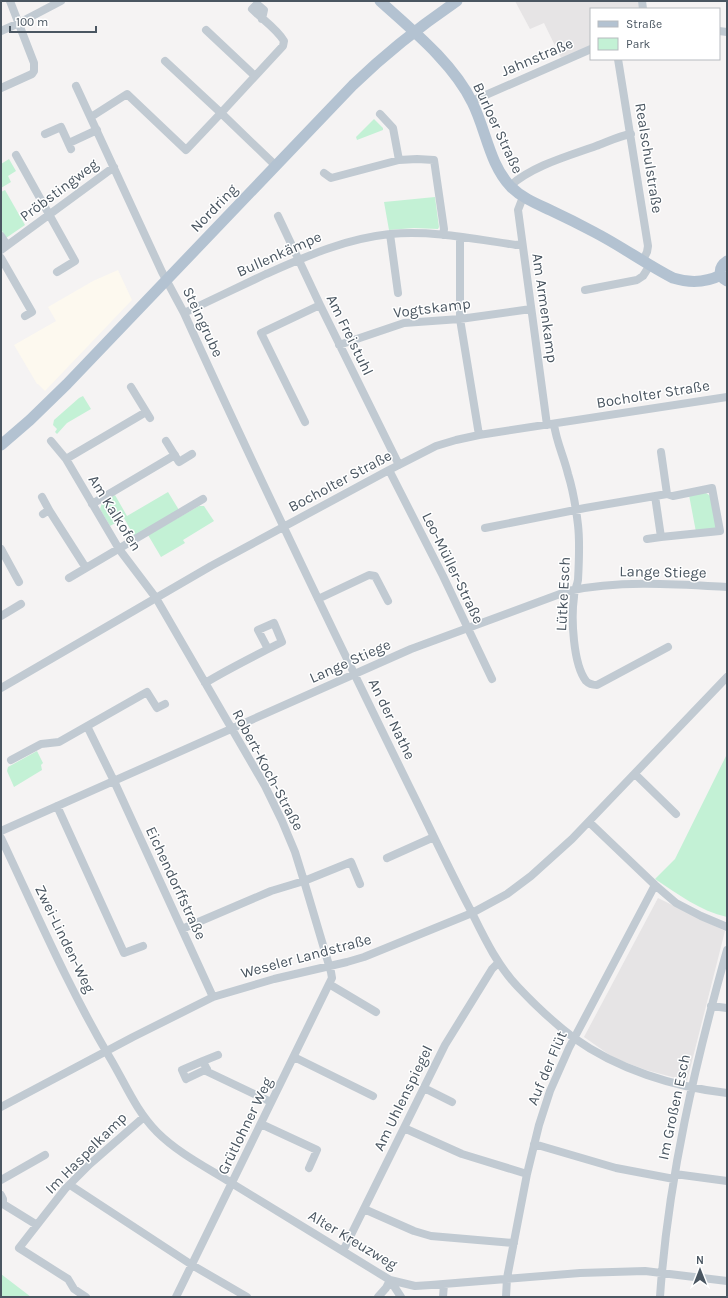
<svg xmlns="http://www.w3.org/2000/svg" width="728" height="1298" font-family="Karla,sans-serif">
	<rect width="100%" height="100%" fill="#f5f3f3"/>
	<path fill="#fdf9ef" d="M118,270L132,300L45,391L38,384H37L14,345L56,321L48,307L93,281Z"/>
	<path fill="#e6e4e5" d="M515,1H638L640,9H591V46L561,58L544,23L530,29Z
		M658,898L725,931L687,1081L646,1070L614,1058L584,1037Z"/>
	<path fill="#c3f1d5" d="M374,119L383,128V130L357,140L356,137Z
		M9,159L16,171L8,176L11,182L1,188V164Z
		M5,190L25,225L6,238L1,229V192Z
		M435,197L439,227L438,229L414,228L389,230L384,202Z
		M83,396L91,409L67,423L57,434L55,432L57,429L53,425L54,420L79,398Z
		M168,492L179,510L134,536L124,518L110,526L100,509L102,503L115,495L127,516Z
		M706,493L712,497L717,525L715,529L696,532L689,495Z
		M199,506H204L214,521L183,540L185,543L161,557L148,535Z
		M37,751L43,763L41,765L42,770L14,787L7,771L8,767Z
		M727,754V917C700,911 678,894 655,879L675,859Z
		M1,1274L31,1297H1Z"/>
	<g fill="none" stroke-linecap="round" stroke-linejoin="round">
		<path stroke="#c1cad2" stroke-width="8" d="M642,1L643,9
			M206,30L255,76
			M1,31L19,23L61,1
			M719,31L727,32
			M618,59L648,246L647,252L643,260
			M165,61L221,113L283,46L284,41C277,29 262,19 252,9L257,4L264,10L262,19
			M76,86L162,272L184,313C256,472 332,629 409,786C429,826 448,867 469,907C483,935 496,964 518,987C535,1005 554,1023 574,1038C617,1069 674,1087 727,1093
			M1,88L32,74L34,71V63L10,1
			M472,101L591,49
			M380,114L393,128L399,160
			M91,117L127,94L186,150L221,113L275,165
			M45,134L61,127L71,149
			M69,143L97,130
			M16,155L75,261L57,272
			M324,173L331,178L399,160L417,159L434,160L444,229L443,235
			M510,186C532,166 568,156 596,146C607,142 619,136 631,134
			M523,197L518,210L547,425
			M278,216L320,305L399,465
			M390,234L398,293
			M1,236L7,245
			M460,237V319L479,435
			M1,250L114,167
			M1,258L32,312L25,316
			M585,290L637,280L643,276L650,265
			M184,313C211,300 239,287 266,274C307,256 344,239 390,234C432,230 474,239 516,245L522,244
			M339,345L404,323L460,319L531,309
			M131,387L150,418
			M305,422L261,333L320,305
			M554,424C556,441 564,457 568,474C573,490 576,508 578,525C580,542 579,562 578,580C577,586 574,591 574,597C571,618 573,664 586,681C589,684 593,685 597,685L668,647
			M51,441L66,459L119,549L156,598L265,786L282,821L295,852L304,881L331,972L332,978L329,984L176,1297
			M166,441L179,462L192,454
			M661,452L667,494
			M66,459L146,412
			M389,470L443,576L492,679
			M42,497L49,510L43,514
			M92,504L175,455
			M49,510L86,568
			M485,528L585,508L667,494L673,496L712,488L720,531L661,537L655,496
			M647,539L661,537
			M1,549L19,582
			M69,578L203,499
			M318,599L369,575L375,576L388,601
			M1,616L21,604
			M205,683C230,668 256,655 282,642L274,623L258,630L268,649
			M1,688L211,566L389,470L436,446L456,440L479,435L727,397
			M87,726L114,781L213,997
			M11,760L41,744L59,742L147,692L157,708L165,704
			M635,774L676,814
			M57,806L124,953L143,946
			M589,822L655,885L676,903L701,916L727,927
			M1,831L411,649L568,591C619,580 675,584 727,587
			M1,838C36,912 68,987 110,1058C125,1083 136,1111 157,1132C179,1154 208,1168 233,1184C285,1216 338,1248 390,1280L415,1286L431,1285L580,1273L645,1271L727,1281
			M387,858L434,837
			M182,929L271,891L304,881L351,862L360,884
			M329,984L376,1012
			M711,1006L727,1008
			M218,1055L203,1061L208,1072L271,1102
			M294,1057L373,1096
			M203,1061L182,1070L186,1079L207,1069
			M424,1088L452,1102
			M1,1107L133,1037L213,997L274,979L347,962L364,957L472,913L507,894L531,876L572,839L727,677
			M261,1124L317,1150L309,1168
			M404,1128L462,1154L527,1174
			M534,1144L616,1168L674,1179
			M675,1174L727,1181
			M1,1180L45,1155
			M70,1184L73,1187L192,1265L247,1297
			M1,1195L3,1199V1204L37,1225
			M364,1209L414,1231L431,1236L514,1243
			M343,1251L445,1045L492,969L498,963
			M390,1280L401,1297
			M86,1297L74,1289L68,1279L19,1248L65,1189L90,1164L144,1117
			M378,1297L386,1288L390,1280
			M443,1297L444,1284
			M506,1297L507,1278L527,1174L539,1125L550,1091L569,1048L655,885
			M660,1297C668,1179 695,1064 727,950"/>
		<path stroke="#b3c2d1" stroke-width="11" d="M380,1C412,30 453,63 472,102C486,129 489,164 511,187C522,198 537,204 550,210C565,217 579,224 594,232C621,246 646,264 673,278C689,283 705,283 721,275
			M727,261C718,267 718,276 727,281
			M1,445L30,420L67,384L353,85C386,53 419,27 457,1"/>
	</g>
	<g text-anchor="middle" dominant-baseline="central" stroke-width="3" stroke-linejoin="round" paint-order="stroke">
		<g font-size="15" fill="#4a5661" stroke="#fff">
			<text transform="translate(537 57) rotate(-23)">Jahnstraße</text>
			<text transform="translate(498 128) rotate(65)">Burloer Straße</text>
			<text transform="translate(649 158) rotate(81)">Realschulstraße</text>
			<text transform="translate(59 190) rotate(-37)">Pröbstingweg</text>
			<text transform="translate(214 208) rotate(-46)">Nordring</text>
			<text transform="translate(279 254) rotate(-24)">Bullenkämpe</text>
			<text transform="translate(432 308) rotate(-7)">Vogtskamp</text>
			<text transform="translate(545 308) rotate(82)">Am Armenkamp</text>
			<text transform="translate(203 322) rotate(65)">Steingrube</text>
			<text transform="translate(350 335) rotate(64)">Am Freistuhl</text>
			<text transform="translate(653 394) rotate(-9)">Bocholter Straße</text>
			<text transform="translate(340 481) rotate(-28)">Bocholter Straße</text>
			<text transform="translate(115 513) rotate(58)">Am Kalkofen</text>
			<text transform="translate(453 568) rotate(64)">Leo-Müller-Straße</text>
			<text transform="translate(663 572) rotate(1)">Lange Stiege</text>
			<text transform="translate(563 594) rotate(-87)">Lütke Esch</text>
			<text transform="translate(350 661) rotate(-24)">Lange Stiege</text>
			<text transform="translate(392 719) rotate(64)">An der Nathe</text>
			<text transform="translate(268 770) rotate(62)">Robert-Koch-Straße</text>
			<text transform="translate(176 883) rotate(65)">Eichendorffstraße</text>
			<text transform="translate(65 939) rotate(64)">Zwei-Linden-Weg</text>
			<text transform="translate(306 956) rotate(-15)">Weseler Landstraße</text>
			<text transform="translate(547 1068) rotate(-67)">Auf der Flüt</text>
			<text transform="translate(403 1098) rotate(-64)">Am Uhlenspiegel</text>
			<text transform="translate(674 1107) rotate(-78)">Im Großen Esch</text>
			<text transform="translate(245 1126) rotate(-64)">Grütlohner Weg</text>
			<text transform="translate(86 1153) rotate(-45)">Im Haspelkamp</text>
			<text transform="translate(353 1240) rotate(31)">Alter Kreuzweg</text>
		</g>
	</g>
	<rect width="728" height="1298" fill="none" stroke="#4a5661" stroke-width="4"/>
	<rect x="590" y="8" width="130" height="52" fill="#ffffff" stroke="#b7bbc0"/>
	<rect x="598" y="21" width="20" height="6" fill="#b3c2d1" stroke="#b7bbc0"/>
	<text x="626" y="28" font-size="12" fill="#4a5661">Straße</text>
	<rect x="598" y="38" width="20" height="12" fill="#c3f1d5" stroke="#b7bbc0"/>
	<text x="626" y="48" font-size="12" fill="#4a5661">Park</text>
	<g transform="translate(700 1270)" stroke="#ffffff" stroke-width="3" paint-order="stroke">
	<path d="M0-3L7 15L0 10L-7 15Z" fill="#4a5661"/>
	<text y="-6" font-size="11" font-weight="bold" text-anchor="middle" fill="#4a5661">N</text>
	</g>
	<path d="M10 26v6h86v-6" fill="none" stroke="#4a5661" stroke-width="2"/>
	<text x="16" y="26" font-size="12" fill="#4a5661" stroke="#ffffff" stroke-width="3" paint-order="stroke">100 m</text>
</svg>
